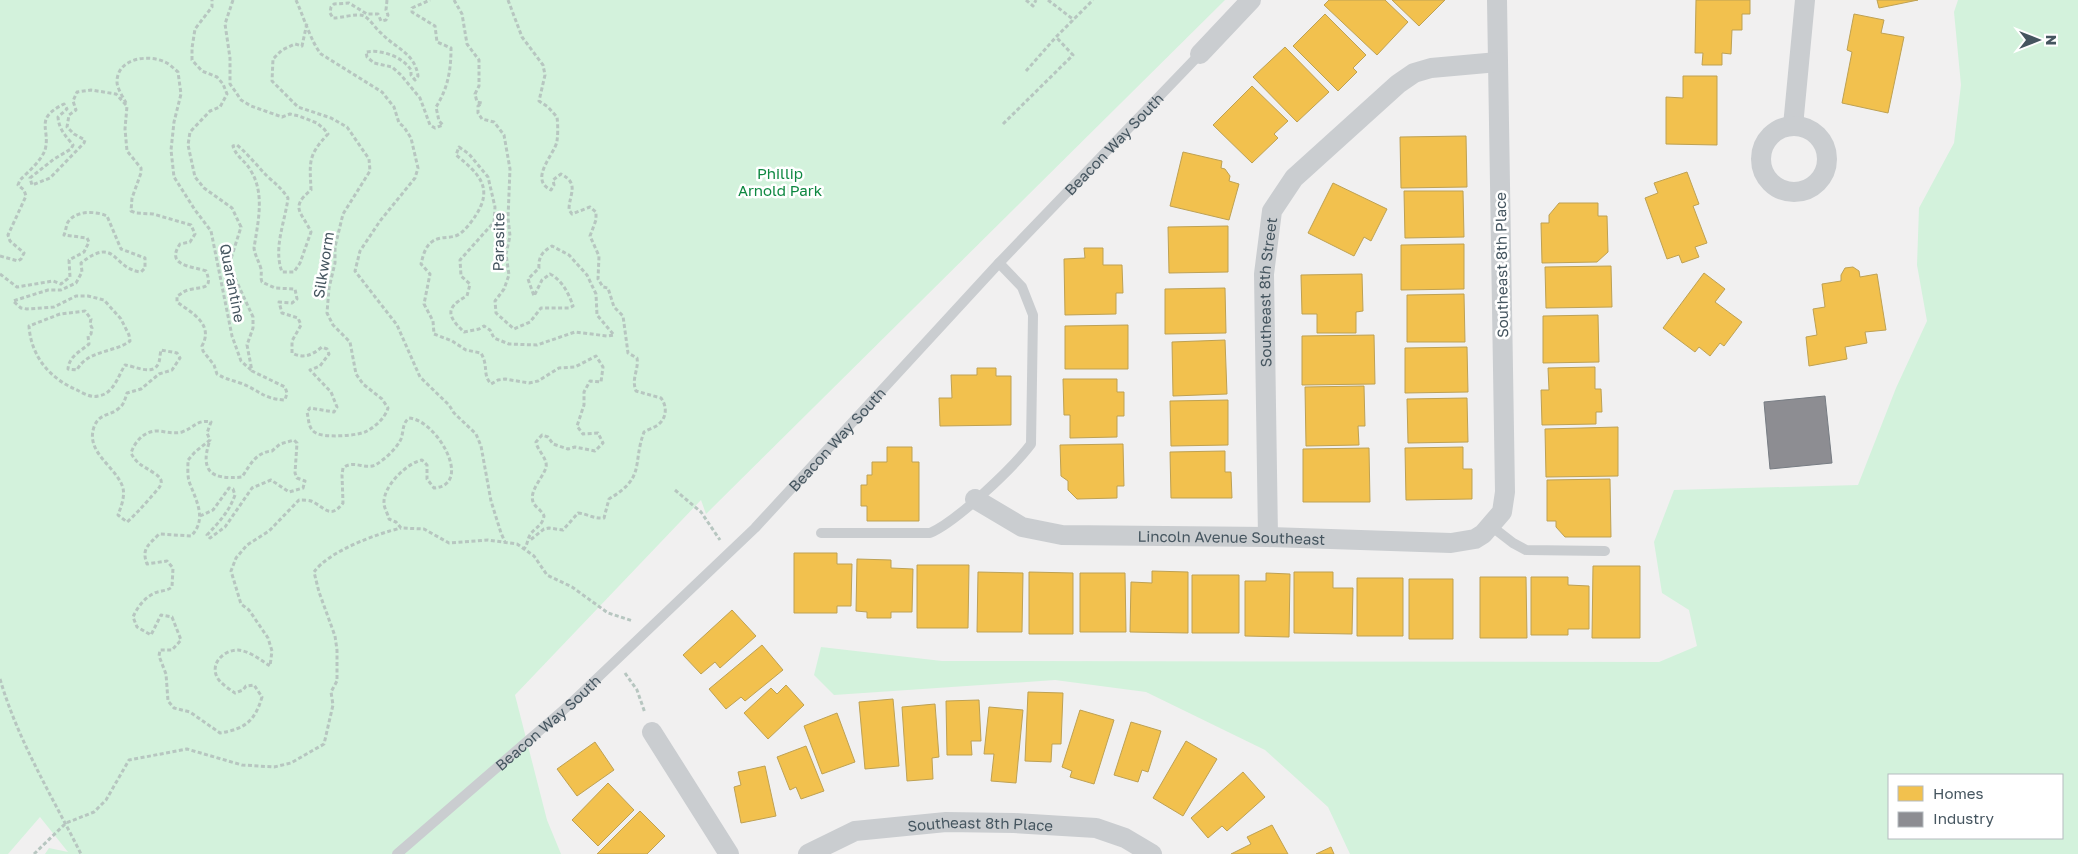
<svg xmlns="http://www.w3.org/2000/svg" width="2078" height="854" font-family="'Golos Text',sans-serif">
	<rect width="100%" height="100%" fill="#f1f0f0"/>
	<path fill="#d3f2dc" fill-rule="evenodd" d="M0,0H1225L706,514L701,500L515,695L547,820L561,854H45L49,848L68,852L40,817L8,854H0Z
		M1958,0H2078V854H1350L1328,807L1265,750L1146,692L1055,680L834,695L814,675L821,647L942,661L1659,662L1697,646L1689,610L1662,593L1654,542L1674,490L1858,485L1896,388L1927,321L1917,265L1919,208L1954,143L1961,85L1954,12ZM1889,775H2062V838H1889Z"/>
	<path fill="#f2c14e" stroke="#bea153" d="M1329,0H1385L1408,22L1377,55L1324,5Z
		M1392,0H1445L1419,26Z
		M1696,0H1750V14H1742V30H1732L1731,54L1722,53V65H1702L1703,53H1695Z
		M1877,0H1918L1879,8Z
		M1325,14L1366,55L1353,68L1357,72L1338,91L1293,46Z
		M1854,14L1884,20L1881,33L1904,37L1888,113L1842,103L1852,52L1847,50Z
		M1285,47L1329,92L1297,122L1253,77Z
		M1683,76H1717V145L1666,144V97L1683,98Z
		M1252,86L1288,121L1274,134L1278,138L1252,163L1213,125Z
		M1466,136L1467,187L1401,188L1400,137Z
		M1183,152L1222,161L1221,168L1225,169L1230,176L1229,181L1239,184L1229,220L1170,206Z
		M1687,172L1699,204L1693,206L1707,243L1695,247L1699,257L1682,263L1679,255L1667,259L1645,198L1658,193L1654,183Z
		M1333,183L1387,209L1371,241L1364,237L1354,256L1308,233Z
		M1404,191H1463L1464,237L1405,238Z
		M1559,203H1598V216H1607L1608,252L1597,262L1542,263L1541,223H1549V215Z
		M1228,226V272L1169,273L1168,227Z
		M1464,244V289L1401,290V245Z
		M1084,248H1103V265H1122L1123,293H1116V314L1065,315L1064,259L1085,258Z
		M1611,266L1612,307L1546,308L1545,267Z
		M1853,267L1859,271L1860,277L1877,274L1886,330L1865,332L1867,343L1845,347L1847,359L1809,366L1806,337L1817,335L1813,309L1825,307L1822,284L1841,281V275L1845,268Z
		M1704,273L1725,289L1715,302L1742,322L1724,346L1720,343L1710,356L1699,347L1695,352L1663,328Z
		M1362,274L1363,311L1356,312V333H1317V314H1302L1301,275Z
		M1225,288L1226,333L1165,334V289Z
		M1464,294L1465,342H1407V295Z
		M1598,315L1599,362L1543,363V316Z
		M1128,325V369H1065V326Z
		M1374,335L1375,384L1302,385V336Z
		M1225,340L1227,394L1173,396L1172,342Z
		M1467,347L1468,392L1405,393V348Z
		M1595,367V389H1601L1602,412H1596V424L1542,425L1541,390H1549L1548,368Z
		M977,368H996V376H1011V425L940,426L939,398H952L951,375H977Z
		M1063,379H1117V392H1124V416H1117V437L1070,438V415H1064Z
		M1364,386L1365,426H1358L1359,445L1306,446L1305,387Z
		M1467,398L1468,442L1408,443L1407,399Z
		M1228,400V445L1171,446L1170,401Z
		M1618,427V476L1546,477L1545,429Z
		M1123,444L1124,486H1117V498L1077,499L1068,490V481L1061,476L1060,445Z
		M887,447H912V462H919V521H867V506H861V485H867V475H872V462H887Z
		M1463,447V469H1472V499L1406,500L1405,448Z
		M1369,448L1370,502H1303V449Z
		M1225,451V472H1231L1232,498H1171L1170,452Z
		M1610,479L1611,537H1565L1556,527V521H1547V480Z
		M794,553H837V564H852L851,606H837V613H794Z
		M857,559L891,560V568L913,569L912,612H891V618H867V612L856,611Z
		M917,565H969L968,628H917Z
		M1593,566H1640V638H1592Z
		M1152,571L1188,572V633L1130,632L1131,582L1152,583Z
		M978,572L1023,573L1022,632H977Z
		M1029,572L1073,573V634H1029Z
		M1294,572H1333V588H1353L1352,634L1294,633Z
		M1080,573H1125L1126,632H1080Z
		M1266,573L1290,574L1289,637L1245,636V581H1266Z
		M1192,575H1239V633H1192Z
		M1480,577H1526L1527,638H1480Z
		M1531,577H1568V585L1589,586V629H1568V635H1531Z
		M1357,578H1403V636H1357Z
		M1409,579H1453V639H1409Z
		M732,610L756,636L720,668L715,662L701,674L683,655Z
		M762,645L783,670L745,701L741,697L726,709L709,689Z
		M786,685L804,705L768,739L744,713L771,688L777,694Z
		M1028,692L1063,693L1061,744H1052L1051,762L1025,761Z
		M893,699L899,766L865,769L859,702Z
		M979,700L981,741H971L972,755H947L946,701Z
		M935,704L939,757L932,758L933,779L907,781L902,707Z
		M989,707L1023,710L1016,783L991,781L994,754H984Z
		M1080,710L1114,720L1094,784L1070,777L1072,771L1062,767Z
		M837,713L855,762L822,774L804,726Z
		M1131,722L1161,731L1148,772L1142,770L1138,782L1114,775Z
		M1186,741L1217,759L1183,816L1153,798Z
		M595,742L614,770L577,796L557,769Z
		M806,746L824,791L801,799L796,787L790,790L777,757Z
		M765,766L776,816L741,823L734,787L741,785L738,772Z
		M1243,772L1265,797L1227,831L1222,826L1208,838L1191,818Z
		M608,783L634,810L598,846L572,820Z
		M640,811L665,836L647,854H597Z
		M1272,825L1288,854H1231L1251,844L1247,837Z
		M1331,847L1334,854H1316Z"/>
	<path fill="#8d8d92" stroke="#777c83" d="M1825,396L1832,463L1770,469L1764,402Z"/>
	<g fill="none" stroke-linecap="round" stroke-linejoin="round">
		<path stroke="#b7c6c0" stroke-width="3" stroke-dasharray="4 2.5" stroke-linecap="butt" d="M233,0L225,24L230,58V84L235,91L241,100L251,106L282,117L290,114L299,116L317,123L324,129L328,134C307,156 310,163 311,190C289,208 302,212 311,232L300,263L294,272H282C273,248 285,222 288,198C282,189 276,184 268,177C258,167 249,155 237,145L233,146C236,157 246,161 251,171C265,194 258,222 254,248C255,256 259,261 261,269C262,274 260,277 262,282L275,288L295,289L297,299L292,303L279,302L282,313L298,318L301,325L292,341V353C304,359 312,355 322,347L327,349L329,354L320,366L310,370L331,392L337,407L334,412L310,408L307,412C309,420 308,429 316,433C324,438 359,436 367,431C376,426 385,418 388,408L382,399L363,384L356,374L350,342L333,325L327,313L329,288L335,263V247L343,214L370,171L369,159L347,127L331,118L298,107L272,81L273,59L282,50L295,44L302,46L307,23
			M296,0C303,15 311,42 321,54L382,92L394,107L399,123L404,127L411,138L418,168L415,178L380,221L360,251L355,271L397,325L420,377L449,405L454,413L476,434L481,446L491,501L501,533L505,542
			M387,0L386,10L388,15L386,20L381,21L378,14H367L349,3L334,4L331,7L330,13L333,18C341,18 357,13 364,16C371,20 375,28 381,33C395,48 415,53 418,76L415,80L411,75V70C403,57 381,49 366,52L367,57L374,63L392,67L401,75L420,98L430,125L435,128L443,125L439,121L436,107C448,88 451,70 451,48L437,42L435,26L412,12V8L430,0
			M454,0L462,14L467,44L479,60V86L475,94L477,102L482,103L478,106V113L482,119L494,122L504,135L510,169L508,218L510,236L506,254L509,275L504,289L495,301L496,313L514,329L530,322L541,308H569L573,306C569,294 562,280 550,274L542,280L534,296L528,279L539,268C538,257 543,251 552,246L569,255L587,275L596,294L597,315L614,335L607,336L575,332L537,345L509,344L494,338L490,330L484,326L479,329L464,332C448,317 444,308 467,296L470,284L461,276L460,260L494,222L495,207L488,177L469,154L459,147L456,155C478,173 494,187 476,215C472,221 467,228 461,233C452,240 442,235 433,241C425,246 423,256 421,264L430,274L424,304L433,321L434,334L452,341L466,350L481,353C489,367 482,374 491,384L498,380L505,379L529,383L538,381L559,368L575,367L596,356L603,367L601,382L590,381L584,392V405L577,426L583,434L598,433L603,443L595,451L575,447L568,449L553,444L548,437L542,435L536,442C537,450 548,459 546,467C544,477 527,492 534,504C537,508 542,511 544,516C542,527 535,527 530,535C527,540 528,544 524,549
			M508,0L522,37L543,65L545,75L539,101L548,107L557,117C558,125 558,134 557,141C555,154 528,179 551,190L554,185L553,180L561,174C580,184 569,194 569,210L572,214L590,207L596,212V220L590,236L599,256L598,279L603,287L608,288L614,307L623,316L628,353L637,358C639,370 631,378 636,391L661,398C667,406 667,417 659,424C655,428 648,429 644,432C632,465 646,477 609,499L604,518C594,519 588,514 578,513L563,530L549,528L544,529L529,541
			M1026,0L1033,6L1036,0
			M1048,0L1074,20
			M1026,71L1056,37L1093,0
			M126,103C123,97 117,88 117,82C117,58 148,54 165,62C170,64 174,69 178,72L181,94L174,122L171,150L174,177L195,210L211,231L232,336L241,361L251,370
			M1003,124L1073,55L1056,37
			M0,256L18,261L21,259L24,253L10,241L8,235L26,196L24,190L18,185L20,180C28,172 41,161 45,150C51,129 33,119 64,104L67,109L58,117C59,130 66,136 73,145L71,149L54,159L30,178L32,185L50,178L84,143L85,140L74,134L67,127L69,115L76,110L73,101L77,92L91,90L116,94L127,106L125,129L127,151L141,168V173L132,198L131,211L136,213L153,214L191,225L195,234L190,242L180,244C165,266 192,266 206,271C214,291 201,286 188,290C184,291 181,294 177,296V302C192,313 214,324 202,346L203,351L214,365L217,374C225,379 232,380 240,383C258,389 262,399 285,400L287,393L285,387L252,371L247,345L253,328V317L229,265L241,227L232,208L204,188L195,177L188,145L190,132L210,111L220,107L227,94L223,84L217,77L202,71L192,60V48L195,29L212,7V0
			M0,274L17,287L53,281L61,284L70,277L69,260L84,252L89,242L87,238L64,235C66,231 66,225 68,222C76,210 96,211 107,216L121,249L145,258V268L141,272C112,269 117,235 81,263L82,272L76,283L61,290H48L13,301L21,308L27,309L54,307L76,296H88L104,300L121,319L129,335L130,341C114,353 87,350 77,370L68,369C69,356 81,351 89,344L88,336L91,334L92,328L90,324L91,319L85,311L60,314L29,326C31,356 49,378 77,390C83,393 91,398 98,396C114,394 118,376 125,365C135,366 154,377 159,362C160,359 160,354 161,350L177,353L180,358L172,370L159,374L141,389L127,393C125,399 124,405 118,409C110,416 99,413 94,427C85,453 117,467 123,488C125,497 121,507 118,515L127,522C136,514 143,506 151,497C157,489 169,482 154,473C144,466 137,465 131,453C135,441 145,430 159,431C167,432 174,434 182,432C194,428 197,419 211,422L207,433L210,440L195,452L188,460C188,468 187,477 190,484C197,502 207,520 191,536L159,534C149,545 141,548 147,564L167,561L173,568L172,587C166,592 159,590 153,594C144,598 137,608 133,617L137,627L151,635L161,615L172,617L181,640L172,650H160L159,656L166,674L168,701L174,708L190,712L220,733C245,729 255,721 262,697L254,685L246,686L243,690L235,693C229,689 220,683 217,677C210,663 224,650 238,650C249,651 261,660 270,666L272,651L268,638L249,610L241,604L231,571L236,558L247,545L269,531L299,500C303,500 308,500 311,501C325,507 330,520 343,503L342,475L343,468C354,459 366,471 377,464C385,459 397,448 401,439C404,430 402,424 409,418C437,420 474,485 434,488L427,479V465L422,460C407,463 383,486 384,503C384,508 388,514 389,519L396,522L401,528L424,529L449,543L488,540L517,544L534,556L547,575L572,587L608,613L633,621
			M675,490L701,512L720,540
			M200,516L213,510L229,488L233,489L235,495C229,512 219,522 207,535L210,538L225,527L252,488L271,480L289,492L303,488L305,481L297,478L295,473L297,443L294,440L280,444L272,451C256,452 250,465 242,477C212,480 199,472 210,440
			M625,673L637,690L645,713
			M0,679C18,741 52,796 81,854
			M34,854L66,823L94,812L106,800L129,760L187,749L242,765L274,767L291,763L324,744L333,705L331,692L337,681V650L335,636L319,592L314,572C329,551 376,534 401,528"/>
		<g stroke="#cacdd0" stroke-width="10">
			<path d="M1491,526L1513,543L1526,550L1605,551"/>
			<path d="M821,533H930C956,522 1013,468 1031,444L1033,315L1022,287L999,263"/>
			<path id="s1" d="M397,854L568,706L755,528L999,263L1200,54"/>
		</g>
		<g stroke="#cacdd0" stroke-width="20">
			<path d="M1200,54L1251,0"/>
			<path d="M1793,126L1805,0"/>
			<circle cx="1794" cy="159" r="33"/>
			<path id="s2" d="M975,499L1022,527L1062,535L1268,537L1451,543L1475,539L1483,534L1502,512L1505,492L1497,0"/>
			<path id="s3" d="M1268,537L1264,274L1272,211L1294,178L1398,84L1414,73L1431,68L1498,62"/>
			<path d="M652,732L729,854"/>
			<path id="s4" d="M808,854L855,831L946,822L1014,823L1096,828L1125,838L1152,854"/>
		</g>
	</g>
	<g text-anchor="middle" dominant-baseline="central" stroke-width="5" stroke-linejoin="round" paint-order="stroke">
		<g font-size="15" fill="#45555f" stroke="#fff">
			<text stroke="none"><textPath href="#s1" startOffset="1010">Beacon Way South</textPath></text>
			<text transform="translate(498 242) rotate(-89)">Parasite</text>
			<text transform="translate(323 265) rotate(-81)">Silkworm</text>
			<text transform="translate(1501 265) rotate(-91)">Southeast 8th Place</text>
			<text transform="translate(233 283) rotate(79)">Quarantine</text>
			<text stroke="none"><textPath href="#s3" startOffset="245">Southeast 8th Street</textPath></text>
			<text stroke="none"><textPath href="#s1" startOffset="605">Beacon Way South</textPath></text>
			<text stroke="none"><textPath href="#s2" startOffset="265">Lincoln Avenue Southeast</textPath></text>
			<text stroke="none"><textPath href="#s1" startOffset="200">Beacon Way South</textPath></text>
			<text stroke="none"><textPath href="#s4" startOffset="178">Southeast 8th Place</textPath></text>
		</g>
		<g font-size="15" fill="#0e8841" stroke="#fff">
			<text x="780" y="173">Phillip<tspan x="780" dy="17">Arnold Park</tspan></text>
		</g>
	</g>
	<rect x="1888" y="774" width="175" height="65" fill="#ffffff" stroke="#b5bbbf"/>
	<rect x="1898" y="786" width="25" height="15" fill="#f2c14e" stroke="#b5bbbf"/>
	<text x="1933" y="799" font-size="15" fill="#45555f">Homes</text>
	<rect x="1898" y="812" width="25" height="15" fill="#8d8d92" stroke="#b5bbbf"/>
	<text x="1933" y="824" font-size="15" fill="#45555f">Industry</text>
	<g transform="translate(2038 40) rotate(90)" stroke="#ffffff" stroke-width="4" paint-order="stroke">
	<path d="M0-4L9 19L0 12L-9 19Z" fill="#45555f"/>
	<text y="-8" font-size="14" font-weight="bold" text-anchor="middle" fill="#45555f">N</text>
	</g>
</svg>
